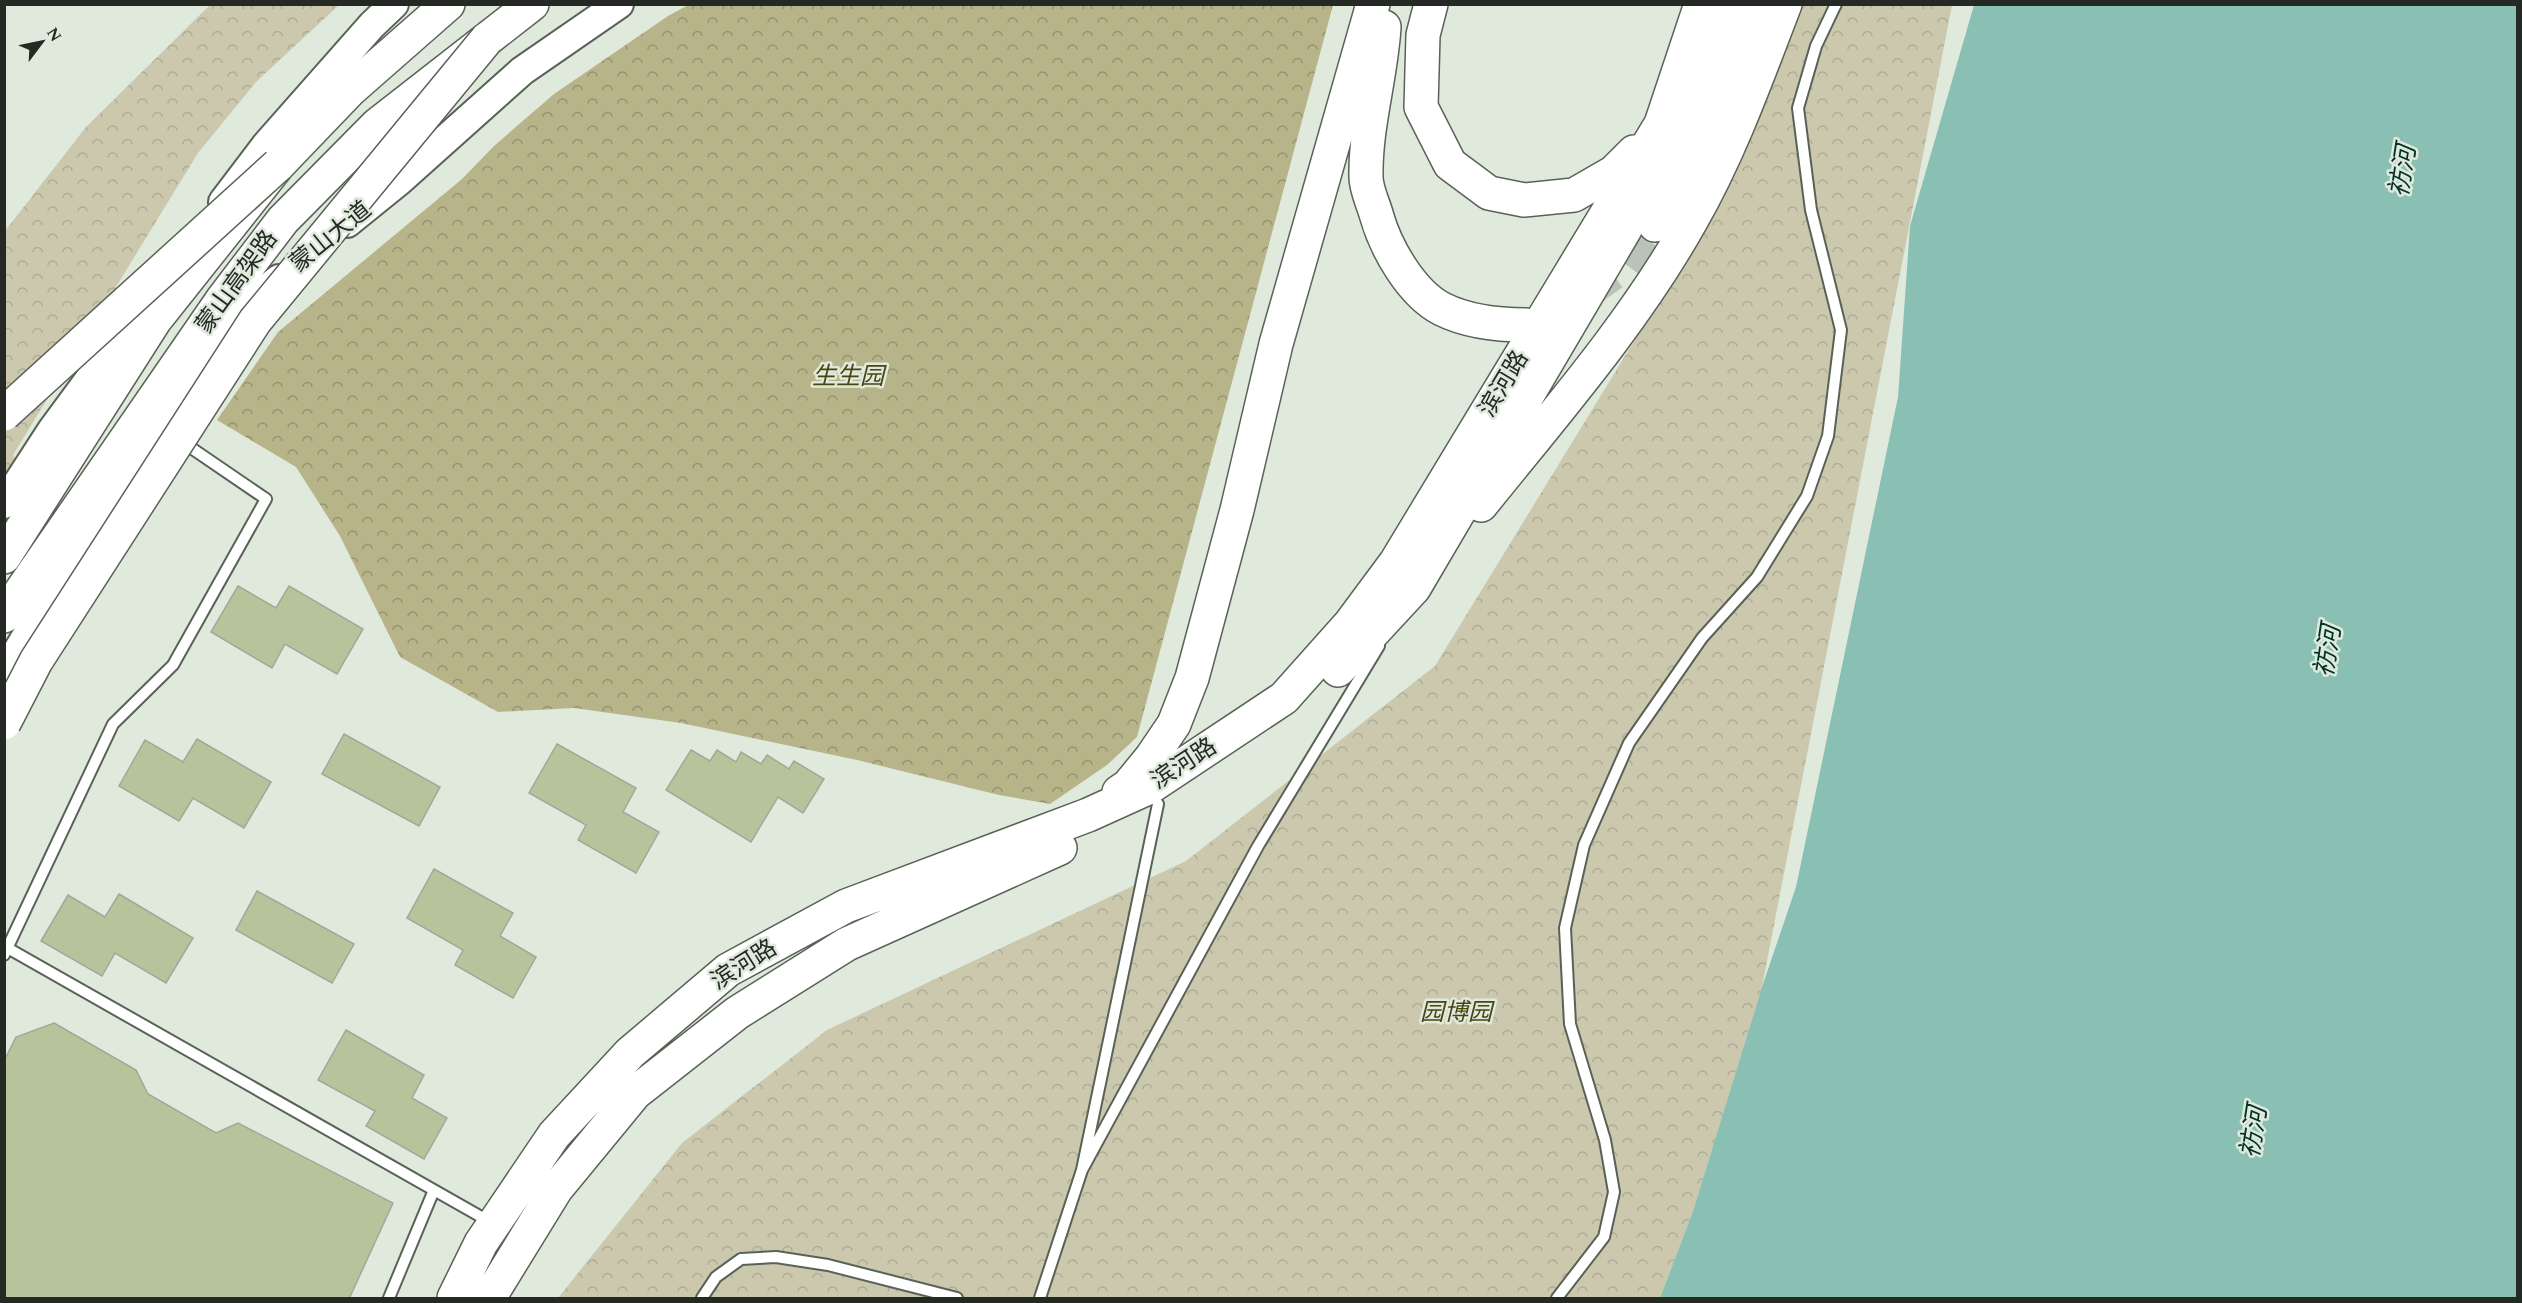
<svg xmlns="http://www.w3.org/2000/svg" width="2522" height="1303" font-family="Spectral,'Noto Sans SC',serif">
	<defs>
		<pattern id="forest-crowns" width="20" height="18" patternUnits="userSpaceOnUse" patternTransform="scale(1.5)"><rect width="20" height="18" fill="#b8b489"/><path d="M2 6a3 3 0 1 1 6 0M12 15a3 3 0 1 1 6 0" fill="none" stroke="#959270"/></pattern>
		<pattern id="park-crowns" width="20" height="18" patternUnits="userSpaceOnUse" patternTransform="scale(1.5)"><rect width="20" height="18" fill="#cbc8ae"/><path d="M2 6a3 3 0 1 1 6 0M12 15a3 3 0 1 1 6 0" fill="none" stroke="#aeac96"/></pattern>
	</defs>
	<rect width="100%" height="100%" fill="#dfeadd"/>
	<path fill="url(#forest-crowns)" d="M690,4L1333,5L1137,737L1107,765L1050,804L999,795L857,760L681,723L574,708L498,712L400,657L340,536L296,467L217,420L278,332L462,179L494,146L554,94L668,16Z"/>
	<path fill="url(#park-crowns)" d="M210,5H339L256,82L198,153L13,455L18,464L5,483V231L86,127Z
		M1774,5H1952L1762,987L1693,1211L1660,1298H558L682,1143L827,1030L1186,861L1435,666L1633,343L1746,136Z"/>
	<path fill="#8abfb3" d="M1974,5H2517V1298H1660L1693,1211L1762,987L1796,887L1898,397L1910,226Z"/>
	<path fill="#b7c39a" stroke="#a3a799" stroke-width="1.5" d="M238,586L276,608L289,586L363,629L337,674L285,644L272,668L211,632Z
		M344,734L440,787L419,826L322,774Z
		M197,739L271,782L244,828L193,798L179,821L119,786L145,740L183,762Z
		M557,744L636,788L623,812L659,832L636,873L578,840L586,825L529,793Z
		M691,750L710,761L717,750L736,762L741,752L761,764L767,755L789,769L794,761L824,779L803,813L778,797L751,842L666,790Z
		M434,869L513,913L500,936L536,957L513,998L455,965L463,950L407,918Z
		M257,891L354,944L332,983L236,930Z
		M119,894L193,938L166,983L115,953L102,976L41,941L68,895L105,917Z
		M54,1023L136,1070L148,1094L216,1133L238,1123L393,1203L349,1299H4V1061L16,1037Z
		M346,1030L424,1075L412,1098L447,1118L424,1159L366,1126L375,1111L318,1080Z"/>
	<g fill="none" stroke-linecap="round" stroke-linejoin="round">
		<path stroke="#bac3b8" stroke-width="33" stroke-dasharray="33 16" stroke-linecap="butt" d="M1586,293L1624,266L1655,225"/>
		<g stroke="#596257" stroke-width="14">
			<path id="lane" d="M4,946L492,1223
				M4,955L113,724L173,665L266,499L181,441
				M1082,1170L1258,846L1379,646
				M389,1298L434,1190
				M702,1298L716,1277L741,1259L776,1257L828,1265L957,1298
				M1040,1298L1082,1170L1158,804
				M1557,1298L1604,1237L1614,1192L1605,1140L1570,1024L1565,928L1584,845L1629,743L1702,638L1757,577L1807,496L1828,436L1841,330L1811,210L1798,108L1816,46L1836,4"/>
		</g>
		<g stroke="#596257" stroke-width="32">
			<path id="secondary" d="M223,202L267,144L372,25L394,4
				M347,223L399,181L522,71L619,4
				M4,504L52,430L156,289
				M4,674L54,589L141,449L240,310L279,279"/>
		</g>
		<g stroke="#596257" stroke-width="36">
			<path id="primary" d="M1431,4L1423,35L1421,107L1450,164L1489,193L1524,200L1574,195L1614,172L1634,152
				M1384,27C1381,77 1365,127 1366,177C1366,190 1374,205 1377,217C1386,248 1411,293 1442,309C1468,322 1498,325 1526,325
				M1655,225L1670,200L1740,43L1752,4
				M1481,505C1555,413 1633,324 1691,221C1730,153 1757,77 1785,4
				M1338,670L1414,588L1624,231L1696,97L1725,4
				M1119,792L1128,786L1151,758L1174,724L1192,678L1237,510L1276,344L1373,4
				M454,1298L481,1243L554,1135L630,1053L728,970L846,906L1088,815L1150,787L1284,698L1350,624L1396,562L1661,124L1701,4
				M489,1298L556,1189L635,1093L737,1013L847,944L1060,848"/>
		</g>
		<g stroke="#596257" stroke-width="36">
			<path id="highway" d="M4,557L155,320L278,165L350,90L448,4
				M4,616L222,300L283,220L377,125L532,4"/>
		</g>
		<use href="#lane" stroke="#fff" stroke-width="10"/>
		<use href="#secondary" stroke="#fff" stroke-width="28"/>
		<use href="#primary" stroke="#fff" stroke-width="33"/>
		<use href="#highway" stroke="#fff" stroke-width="33"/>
		<g stroke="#596257" stroke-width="36" stroke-linecap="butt">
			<path id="highway-bridge" d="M4,414L278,165
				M4,723L36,661L255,321L487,39"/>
		</g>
		<use href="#highway-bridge" stroke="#fff" stroke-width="33"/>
	</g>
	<g text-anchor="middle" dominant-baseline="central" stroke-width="5" stroke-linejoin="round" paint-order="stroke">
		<g font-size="24" fill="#252924" stroke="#dfeadd">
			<text transform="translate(331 237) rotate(-39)">蒙山大道</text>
			<text transform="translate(237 282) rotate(-54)">蒙山高架路</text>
			<text transform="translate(1504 384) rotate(-59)">滨河路</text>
			<text transform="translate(1184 764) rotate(-33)">滨河路</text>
			<text transform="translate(744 965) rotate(-32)">滨河路</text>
		</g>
		<g font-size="24" font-style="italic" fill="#4b4511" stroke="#dfeadd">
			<text x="848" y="377">生生园</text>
			<text x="1456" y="1013">园博园</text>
		</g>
		<g font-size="26" font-style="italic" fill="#00322a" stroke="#dfeadd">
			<text transform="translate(2403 171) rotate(-81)">祊河</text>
			<text transform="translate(2328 651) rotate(-81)">祊河</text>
			<text transform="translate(2254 1132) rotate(-81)">祊河</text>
		</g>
	</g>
	<rect width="2522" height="1303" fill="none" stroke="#252924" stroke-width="12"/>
	<g transform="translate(42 42) rotate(58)" stroke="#dfeadd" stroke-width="4.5" paint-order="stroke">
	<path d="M0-4.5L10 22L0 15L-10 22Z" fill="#252924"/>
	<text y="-9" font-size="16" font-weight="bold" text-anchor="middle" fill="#252924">N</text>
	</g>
</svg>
